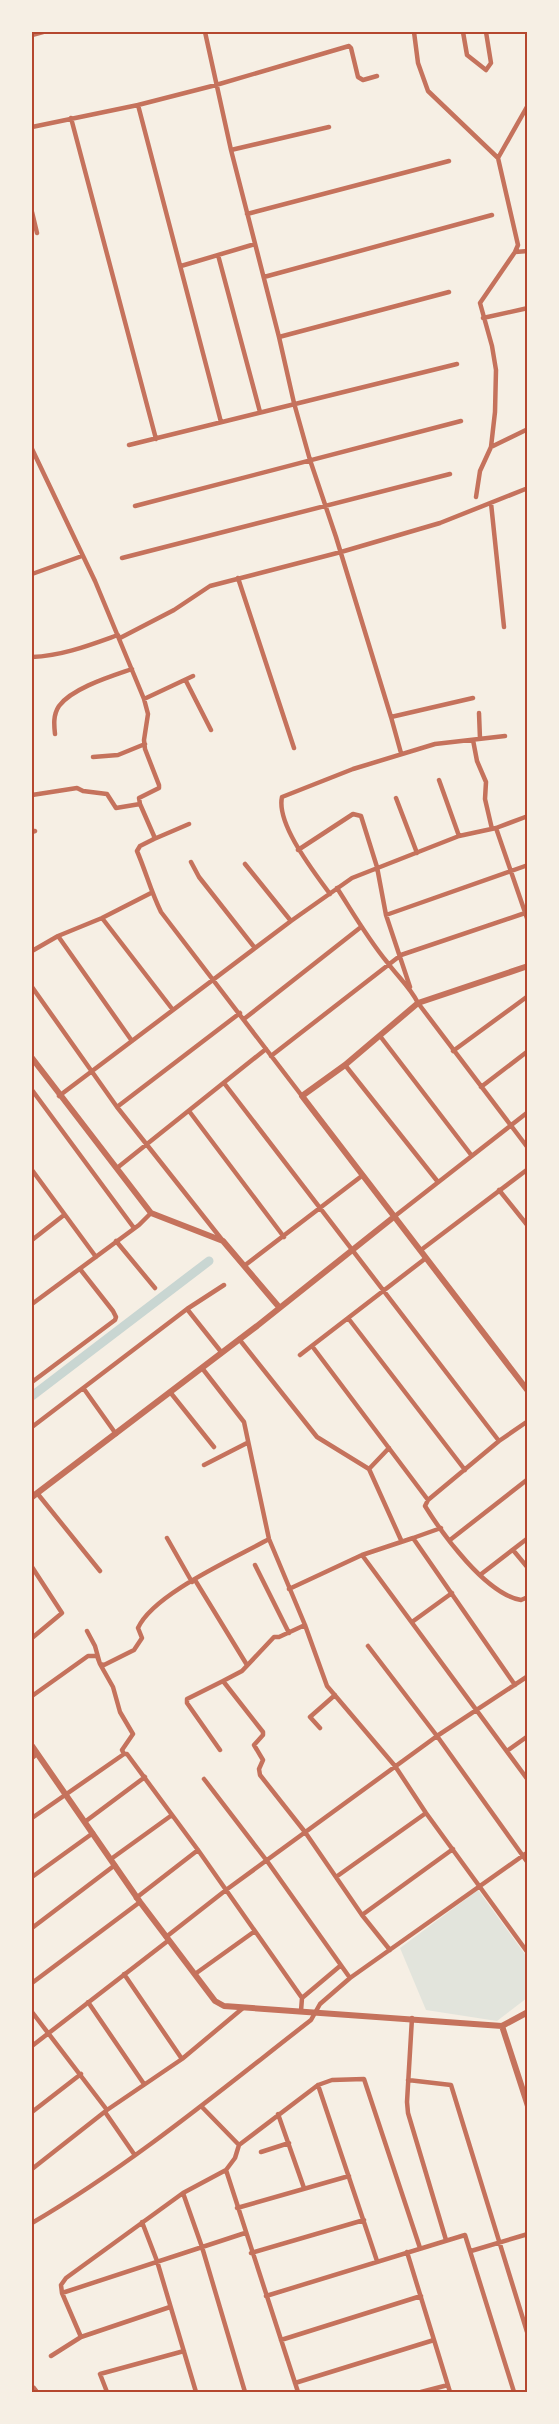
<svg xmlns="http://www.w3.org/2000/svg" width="559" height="2424" font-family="'Archivo Narrow',sans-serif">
	<rect width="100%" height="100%" fill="#f6efe4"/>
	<path fill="#e2e4dc" d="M478,1890L527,1957V1998L497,2021L426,2010L400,1948Z"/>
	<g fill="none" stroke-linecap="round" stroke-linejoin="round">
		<path stroke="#c9d6d2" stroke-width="9" d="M32,1396L209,1261"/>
		<path stroke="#c5725c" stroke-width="4.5" d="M205,32L231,150L279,337L294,403L310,460L336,537L391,717L401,753
			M414,32L418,63L428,91L498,158L518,245L515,252L480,303L492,346L496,370L495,412L491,447L480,471L476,497
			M463,32L467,55L486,70L491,63L486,32
			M32,35L43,32
			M138,105L221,422
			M71,118L156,439
			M32,127L138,105L216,85L349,46L351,48L358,77L363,80L377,76
			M231,150L329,127
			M498,158L528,105
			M32,212L37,233
			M247,214L449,161
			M515,252L528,251
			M218,255L260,412
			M181,266L255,244
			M264,277L492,215
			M483,318L528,308
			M279,337L449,292
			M129,445L457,364
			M491,447L528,429
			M32,449L95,581L144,699L148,714L144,740L145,749L159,785V788L139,798L140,804L154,836V839L140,846L137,851C146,872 151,892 161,912L302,1096
			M491,503L504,627
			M135,506L461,421
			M122,558L450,474
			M32,574L82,556
			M238,578L294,748
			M120,638L174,610L210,586L341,552L440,523L528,488
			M32,657C62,656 90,645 118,635
			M186,681L211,730
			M144,699L193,676
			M479,713L480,739
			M391,717L473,698
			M55,734C54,725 53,715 59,706C72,688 112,676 132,669
			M473,740L477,761L486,782L485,799L492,829
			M93,757L118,755L145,744
			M439,780L459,836
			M32,795L77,788L83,791L107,794L116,808L140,804
			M396,798L417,853
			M496,828L528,921
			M32,832L35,831
			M154,839L189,824
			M298,850L353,814L361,816L377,867L386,915L410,987
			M191,862L199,877L255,948
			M245,864L291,921
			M337,888C353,913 368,939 387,962C398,977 410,987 418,1003L528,1148
			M330,894C314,872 276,824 282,797L353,769L435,744L505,736
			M386,915L528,865
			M102,918L173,1010
			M58,936L132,1041
			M32,951L58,936L102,918L151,893
			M32,987L117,1107L223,1241
			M244,1019L361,927
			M380,1036L472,1156
			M453,1051L528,996
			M271,1056L401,955L528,912
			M345,1065L438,1182
			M224,1083L499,1441
			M481,1087L528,1051
			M32,1090L134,1228
			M59,1096L291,921L352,878L459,836L496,828L528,816
			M117,1107L240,1013
			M189,1111L284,1237
			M117,1168L266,1049
			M32,1170L96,1257
			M499,1190L528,1226
			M395,1216L528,1112
			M32,1240L64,1215
			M116,1241L155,1288
			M421,1250L528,1169
			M244,1266L363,1175
			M32,1304L139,1225L151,1213
			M187,1309L222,1353
			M348,1318L465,1470
			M239,1339L317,1437L369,1469L401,1540
			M312,1346L428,1500
			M300,1355L426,1258
			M202,1368L244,1422L269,1539L305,1625L327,1686L395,1766L426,1813L528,1953
			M32,1382L115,1320L116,1317L113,1311L80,1269
			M84,1389L116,1434
			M170,1392L214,1447
			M528,1421L499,1441L428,1500L425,1506C443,1535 486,1594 521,1600L528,1597
			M32,1427L187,1309L224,1285
			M204,1465L247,1443
			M369,1469L389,1448
			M37,1493L100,1571
			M167,1538L192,1582
			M413,1538L441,1528
			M450,1540L528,1479
			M513,1550L528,1568
			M362,1555L528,1780
			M255,1565L289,1633
			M32,1567L62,1613L32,1638
			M480,1575L528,1538
			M195,1580L247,1665
			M289,1589L362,1555L413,1538L515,1685
			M412,1622L452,1593
			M305,1625L279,1637H274L242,1671L223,1681L263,1732V1735L254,1745L263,1760L259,1769L260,1775L305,1832L362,1915L390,1950
			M87,1631L95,1646L100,1664L113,1687L120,1712L133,1734L122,1750L124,1754
			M368,1646L437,1736L528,1863
			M32,1696L88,1656H97L100,1664L104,1665L134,1650L142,1638L138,1628C153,1594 235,1558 269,1539
			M320,1728L310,1717L335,1695
			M220,1750L187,1703V1699L223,1681
			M507,1751L528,1736
			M32,1758L37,1754
			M204,1779L267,1861L350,1978
			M32,1818L124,1754H127L198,1850L302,1998
			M86,1821L145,1777
			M111,1859L172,1815
			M32,1877L93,1833
			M336,1877L426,1813
			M136,1898L198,1850
			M362,1915L453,1849
			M32,1928L115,1865
			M166,1937L226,1890L437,1736L528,1676
			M124,1974L182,2059
			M195,1974L255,1931
			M32,1983L140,1902
			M88,2002L144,2084
			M301,2011L302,1998L340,1966
			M32,2012L107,2110
			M412,2018L407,2102L408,2113L446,2240
			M32,2046L169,1940
			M408,2080L451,2085L528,2335
			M318,2085L377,2261
			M201,2106L239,2145
			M32,2112L81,2074
			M105,2112L134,2154
			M278,2114L304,2188
			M239,2145L318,2085L332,2080L364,2079L420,2248
			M261,2152L289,2143
			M32,2169L107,2110L182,2059L243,2008
			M226,2170L298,2392
			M183,2193L202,2247L245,2392
			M237,2208L349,2176
			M142,2222L157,2261L196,2392
			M32,2223C131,2165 221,2090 311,2020L320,2004L350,1978L528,1852
			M471,2251L528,2234
			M407,2252L450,2392
			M251,2253L364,2220
			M62,2293L245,2233
			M266,2296L465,2235L514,2392
			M170,2307L81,2337L62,2293L61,2285L66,2278L183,2193L226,2170L235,2158L239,2145
			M281,2340L421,2296
			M51,2356L81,2337
			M295,2383L434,2340
			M34,2388L37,2392
			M107,2392L100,2374L184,2351
			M421,2392L448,2385"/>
		<path stroke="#c5725c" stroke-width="6" d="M528,966L418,1003L345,1065L302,1096L528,1391
			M32,1058L151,1213L223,1241L279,1307
			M32,1497L257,1326L395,1216
			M32,1746L140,1902L215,2001L224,2006L502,2026
			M502,2026L528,2106
			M502,2026L528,2012"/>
	</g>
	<rect width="559" height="2424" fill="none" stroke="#f6efe4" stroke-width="66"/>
	<rect x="33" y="33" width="493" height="2358" fill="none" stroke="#b5482f" stroke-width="2"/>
</svg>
